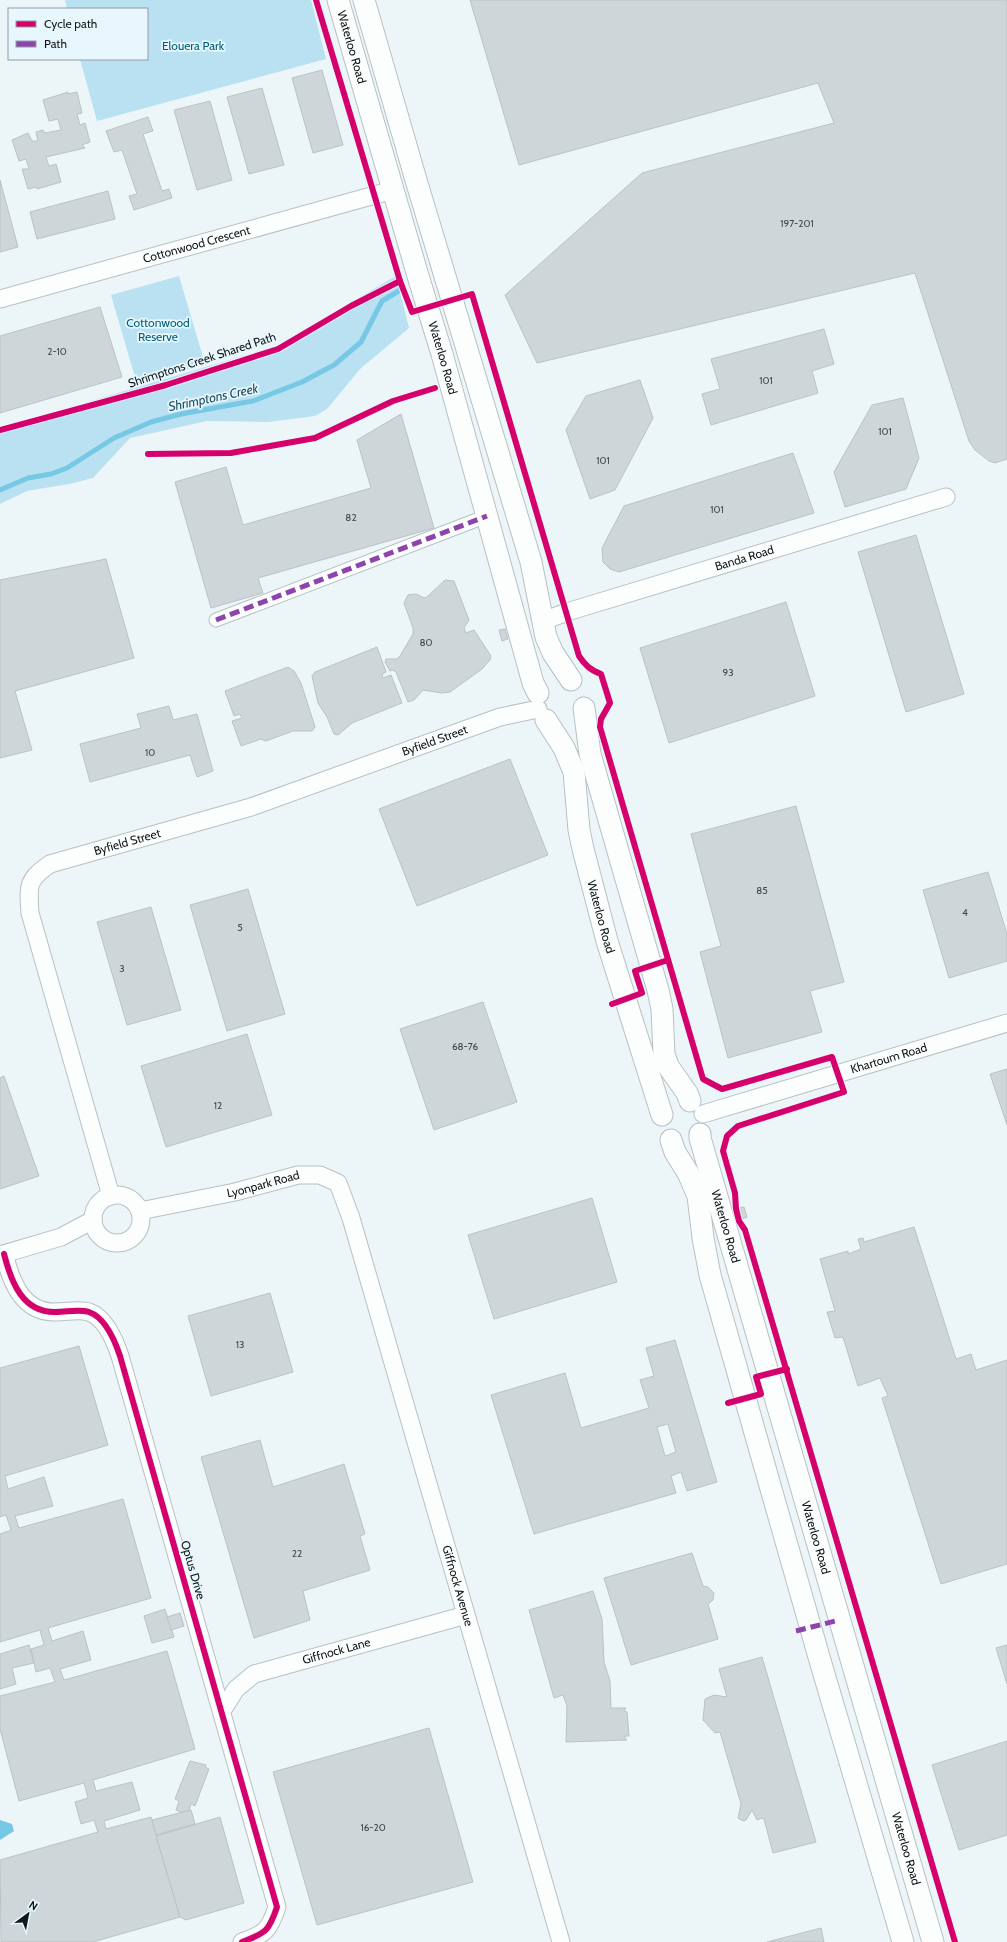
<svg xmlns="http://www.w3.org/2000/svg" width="1007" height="1942" font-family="Cabin,sans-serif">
<rect width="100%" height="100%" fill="#ecf5f8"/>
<g fill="#bae1f1">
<polygon points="65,0 311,0 326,59 97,121 80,59 147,59 147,9 67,9"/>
<polygon points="179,276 205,364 137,384 111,295"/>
<polygon points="396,276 409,328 360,369 327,409 315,416 268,422 207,421 130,438 93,478 69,484 27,491 0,504 0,428 276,346"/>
</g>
<polygon fill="#76c8e5" points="0,1820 12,1824 14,1831 0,1840"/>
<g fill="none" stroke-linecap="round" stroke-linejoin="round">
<polyline stroke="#76c8e5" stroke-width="5" points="0,490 28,478 51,474 67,468 114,438 151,422 181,414 253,401 302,382 334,365 361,342 382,301 402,289"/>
</g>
<g fill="#ced6d9" stroke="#bac2c5" fill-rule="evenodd">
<polygon points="470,0 1007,0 1007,459 995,463 989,461 975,450 969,441 915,273 537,363 505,295 642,173 834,123 818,83 519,165"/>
<polygon points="322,70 343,145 313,153 292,78"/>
<polygon points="262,88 284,165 249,174 227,97"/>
<polygon points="68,92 67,94 77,92 82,113 77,114 80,125 85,123 90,142 82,145 85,148 46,157 49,166 56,164 61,182 37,189 37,187 28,189 22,169 29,169 26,159 19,161 12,140 28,133 32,141 38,141 36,132 43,130 45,133 61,130 58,119 49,121 43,100"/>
<polygon points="210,101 232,180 197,190 174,110"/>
<polygon points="148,117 153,131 143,134 162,191 169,189 172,198 134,210 129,196 137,194 122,150 114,152 106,131"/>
<polygon points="0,180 18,247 0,252"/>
<polygon points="108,191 115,219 37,239 30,212"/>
<polygon points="100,307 122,377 0,413 0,336"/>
<polygon points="824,329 834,364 812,371 818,393 711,425 702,394 720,389 711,359"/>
<polygon points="640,380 653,418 615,490 590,499 566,430 586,396"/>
<polygon points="903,398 919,458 906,489 845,507 834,472 872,405"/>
<polygon points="401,414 434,528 258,578 263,593 211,608 175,482 226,467 243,525 371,488 357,440"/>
<polygon points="793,453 814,513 619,572 610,569 603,562 602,548 624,506"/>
<polygon points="916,535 964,694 906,712 858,552"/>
<polygon points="106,559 134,658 15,691 32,750 0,758 0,580"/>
<polygon points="445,580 454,581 469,620 464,628 466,633 474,630 491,656 490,660 482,669 450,692 442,693 423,690 414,700 408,702 396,672 393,670 390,671 385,662 386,659 397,659 400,656 413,634 413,628 404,603 408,595 416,594 424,598 427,597"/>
<polygon points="786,602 815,696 669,743 640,648"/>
<polygon points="505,629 508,639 502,641 499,630"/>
<polygon points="377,647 386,672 382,674 383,678 391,675 402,703 352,723 338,735 334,734 327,717 318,703 312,676 315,672"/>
<polygon points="288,667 294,671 301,683 315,727 312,731 293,731 266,741 261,739 241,746 232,721 242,718 240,714 234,716 225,691"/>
<polygon points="169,706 173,720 197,714 213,771 197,777 190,755 90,782 80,744 141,728 137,714"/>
<polygon points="510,759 548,855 417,906 379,809"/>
<polygon points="796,806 844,982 810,991 822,1032 728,1058 700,952 721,946 691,834"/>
<polygon points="988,872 1007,934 1007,961 949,978 923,890"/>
<polygon points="248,889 285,1014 227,1031 190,905"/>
<polygon points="151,907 181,1010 127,1025 97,922"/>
<polygon points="483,1002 517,1102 434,1130 400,1029"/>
<polygon points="247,1034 272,1115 166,1147 141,1066"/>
<polygon points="1007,1069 1007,1125 990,1074"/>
<polygon points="4,1076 39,1176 0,1189 0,1078"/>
<polygon points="592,1198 617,1282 494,1319 468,1235"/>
<polygon points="744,1207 747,1217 742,1219 739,1208"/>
<polygon points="914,1227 956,1359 971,1354 976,1370 1007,1360 1007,1564 941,1584 882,1398 888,1396 880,1378 858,1386 843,1337 835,1338 827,1312 835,1311 820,1259 848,1251 848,1254 861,1249 858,1239 863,1238 864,1242"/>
<polygon points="270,1293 293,1372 211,1396 188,1316"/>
<path d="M675,1340L717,1482L687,1491L681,1472L671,1476L676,1493L534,1534L491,1395L565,1373L581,1428L649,1408L640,1380L654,1376L646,1348ZM668,1424L676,1452L665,1456L657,1427Z"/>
<polygon points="79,1346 108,1445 5,1476 8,1489 44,1477 53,1506 15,1516 19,1528 123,1499 151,1598 48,1628 52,1641 83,1631 91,1660 60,1669 64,1680 167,1651 195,1749 93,1780 96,1791 132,1782 140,1810 104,1821 106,1829 151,1817 180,1917 93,1942 1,1942 0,1860 98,1832 94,1820 81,1824 75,1802 88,1798 84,1783 19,1801 0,1729 0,1696 55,1682 50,1668 36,1672 31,1649 44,1645 40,1630 0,1642 0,1534 11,1530 6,1515 0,1517 0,1368"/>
<polygon points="260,1440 273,1487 344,1464 365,1534 360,1536 370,1570 303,1591 310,1620 254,1638 201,1457"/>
<polygon points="692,1553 703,1586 708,1587 714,1593 713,1600 708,1604 718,1639 631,1665 604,1578"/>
<polygon points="593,1591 602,1619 604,1662 610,1681 611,1708 626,1708 624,1711 627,1712 629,1736 625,1736 625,1739 627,1740 566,1742 567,1706 563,1695 554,1698 529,1610"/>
<polygon points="165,1609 174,1637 152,1643 144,1616"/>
<polygon points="180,1613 184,1626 171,1630 167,1617"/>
<polygon points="29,1645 34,1663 12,1668 16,1684 0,1689 0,1654"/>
<polygon points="1007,1645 1007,1684 996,1648"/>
<polygon points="762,1657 816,1842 773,1853 764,1819 762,1818 757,1820 752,1810 746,1820 743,1821 738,1818 741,1804 720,1732 715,1733 703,1720 705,1699 714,1695 727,1697 719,1669"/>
<polygon points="429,1728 473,1882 317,1925 273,1772"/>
<polygon points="1007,1741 1007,1835 959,1850 932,1765"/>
<polygon points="190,1761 206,1765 205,1767 209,1769 195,1806 191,1804 188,1815 176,1810 179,1801 175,1799"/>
<polygon points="191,1810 195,1824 156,1835 152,1820"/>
<polygon points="220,1817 244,1903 186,1920 180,1917 156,1836"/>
<polygon points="821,1928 824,1942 767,1942"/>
</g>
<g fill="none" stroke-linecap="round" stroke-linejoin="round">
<defs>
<polyline id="pedestrian" points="216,620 487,516"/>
<g id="minor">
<path id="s1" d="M0,299L393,190"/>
<path id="s2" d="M543,621L567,612L946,497"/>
<path id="s3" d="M703,1114L1007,1023"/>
<circle cx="117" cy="1219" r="24"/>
<path id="s4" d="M111,1196L30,913C28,885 27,880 50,864L251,807L500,717L538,709"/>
<path id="s5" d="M140,1211L235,1192L298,1175H320L338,1183L351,1218L561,1942"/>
<path d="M4,1254C11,1281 22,1313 56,1312C67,1312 79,1309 89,1312C106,1318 115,1341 120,1356L277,1907C269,1931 266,1933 242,1942"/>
<polyline points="0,1255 61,1237 93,1220"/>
<path id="s6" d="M222,1711L236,1689L254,1674L466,1615"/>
</g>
<g id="tertiary">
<path id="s7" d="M338,0L418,276L442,354L533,683L538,693"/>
<polyline points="364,0 416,180 531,562 546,637 553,653 571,680"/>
<polyline points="584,708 590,754 658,990 662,1009 664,1054 668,1066 687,1093 690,1101"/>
<path id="s8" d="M546,720L564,748L574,772L579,830L583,849L607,941L662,1115"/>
<path id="s9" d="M700,1134V1138L933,1942"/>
<polyline points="671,1140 675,1152 688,1173 698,1196 703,1238 710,1275 819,1657 903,1942"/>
</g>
</defs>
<use href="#pedestrian" stroke="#b8c0c3" stroke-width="15"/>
<use href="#minor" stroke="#b8c0c3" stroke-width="19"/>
<use href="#tertiary" stroke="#b8c0c3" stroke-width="23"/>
<use href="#pedestrian" stroke="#fcfefe" stroke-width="13"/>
<use href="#minor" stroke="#fcfefe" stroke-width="17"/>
<use href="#tertiary" stroke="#fcfefe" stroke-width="21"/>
<g stroke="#8e44ad" stroke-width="5" stroke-dasharray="10 5" stroke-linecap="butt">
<polyline points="216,620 487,516"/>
<polyline points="796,1631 839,1620"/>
</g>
<defs>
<g id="cycleway">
<path d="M316,0L400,281L412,312L472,294L579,656C585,665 590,670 601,674L610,703L601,719L600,727L703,1079L722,1089L832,1057L844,1092L738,1126L727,1136L723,1151L735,1193L736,1209L739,1221L745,1230L955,1942"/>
<polyline points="0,430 166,385 278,349 351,306 400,281"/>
<polyline points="148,454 231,453 315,438 393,401 435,388"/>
<polyline points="612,1004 642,993 635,971 668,960"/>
<path d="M4,1254C11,1281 22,1313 56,1312C67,1312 79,1309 89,1312C106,1318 115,1341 120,1356L277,1907C269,1931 266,1933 242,1942"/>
<polyline points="728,1403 761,1394 756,1377 787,1369"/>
</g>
</defs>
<use href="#cycleway" stroke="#e7f7fd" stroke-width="8"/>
<use href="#cycleway" stroke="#d6006c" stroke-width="6"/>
</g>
<g text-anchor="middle" stroke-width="3.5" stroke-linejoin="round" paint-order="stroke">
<g font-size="10" fill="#40484a">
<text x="797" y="227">197-201</text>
<text x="57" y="355">2-10</text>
<text x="766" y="384">101</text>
<text x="885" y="435">101</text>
<text x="603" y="464">101</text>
<text x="717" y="513">101</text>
<text x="351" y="521">82</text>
<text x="426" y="646">80</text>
<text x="728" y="676">93</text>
<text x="150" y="756">10</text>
<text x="762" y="894">85</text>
<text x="965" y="916">4</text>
<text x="240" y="931">5</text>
<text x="122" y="972">3</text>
<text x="465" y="1050">68-76</text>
<text x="218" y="1109">12</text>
<text x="240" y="1348">13</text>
<text x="297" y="1557">22</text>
<text x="373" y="1831">16-20</text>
</g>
<g font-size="12" fill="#00607b" stroke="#e7f7fd">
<text x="193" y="50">Elouera Park</text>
<text x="158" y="327">Cottonwood<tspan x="158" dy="14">Reserve</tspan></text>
</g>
<g font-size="12" fill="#11181b" stroke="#e7f7fd">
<text dy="4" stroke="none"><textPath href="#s7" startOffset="49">Waterloo Road</textPath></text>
<text dy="4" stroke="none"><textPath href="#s1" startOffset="204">Cottonwood Crescent</textPath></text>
<text dy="4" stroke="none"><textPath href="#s7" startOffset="373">Waterloo Road</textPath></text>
<text transform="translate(202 360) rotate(-18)" y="4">Shrimptons Creek Shared Path</text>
<text dy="4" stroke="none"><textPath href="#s2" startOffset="211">Banda Road</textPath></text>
<text dy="4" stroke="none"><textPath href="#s4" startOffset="756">Byfield Street</textPath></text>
<text dy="4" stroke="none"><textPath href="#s4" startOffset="432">Byfield Street</textPath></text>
<text dy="4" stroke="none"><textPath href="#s8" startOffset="207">Waterloo Road</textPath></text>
<text dy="4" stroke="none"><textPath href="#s3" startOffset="194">Khartoum Road</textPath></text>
<text dy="4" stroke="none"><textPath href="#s5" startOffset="126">Lyonpark Road</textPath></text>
<text dy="4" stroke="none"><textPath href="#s9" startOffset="96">Waterloo Road</textPath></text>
<text dy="4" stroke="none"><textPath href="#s9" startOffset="420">Waterloo Road</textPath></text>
<text transform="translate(193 1570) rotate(74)" y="4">Optus Drive</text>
<text dy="4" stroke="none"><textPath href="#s5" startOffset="624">Giffnock Avenue</textPath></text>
<text dy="4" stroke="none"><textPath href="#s6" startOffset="135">Giffnock Lane</textPath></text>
<text dy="4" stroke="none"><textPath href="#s9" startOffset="744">Waterloo Road</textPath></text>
</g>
<g font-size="13" font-style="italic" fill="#1f4e60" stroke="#e7f7fd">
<text transform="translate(213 397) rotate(-12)" y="5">Shrimptons Creek</text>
</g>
</g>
<rect x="8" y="8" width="140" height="52" fill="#e7f7fd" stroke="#919ea3"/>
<rect x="16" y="21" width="20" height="6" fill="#d6006c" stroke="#919ea3"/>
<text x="44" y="28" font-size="12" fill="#11181b">Cycle path</text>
<rect x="16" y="41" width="20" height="6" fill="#8e44ad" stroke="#919ea3"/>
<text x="44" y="48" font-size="12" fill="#11181b">Path</text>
<g transform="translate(28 1914) rotate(32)" stroke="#e7f7fd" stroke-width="3" paint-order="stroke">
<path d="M0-3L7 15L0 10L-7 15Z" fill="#11181b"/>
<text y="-6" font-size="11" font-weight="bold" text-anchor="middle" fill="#11181b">N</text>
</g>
</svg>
